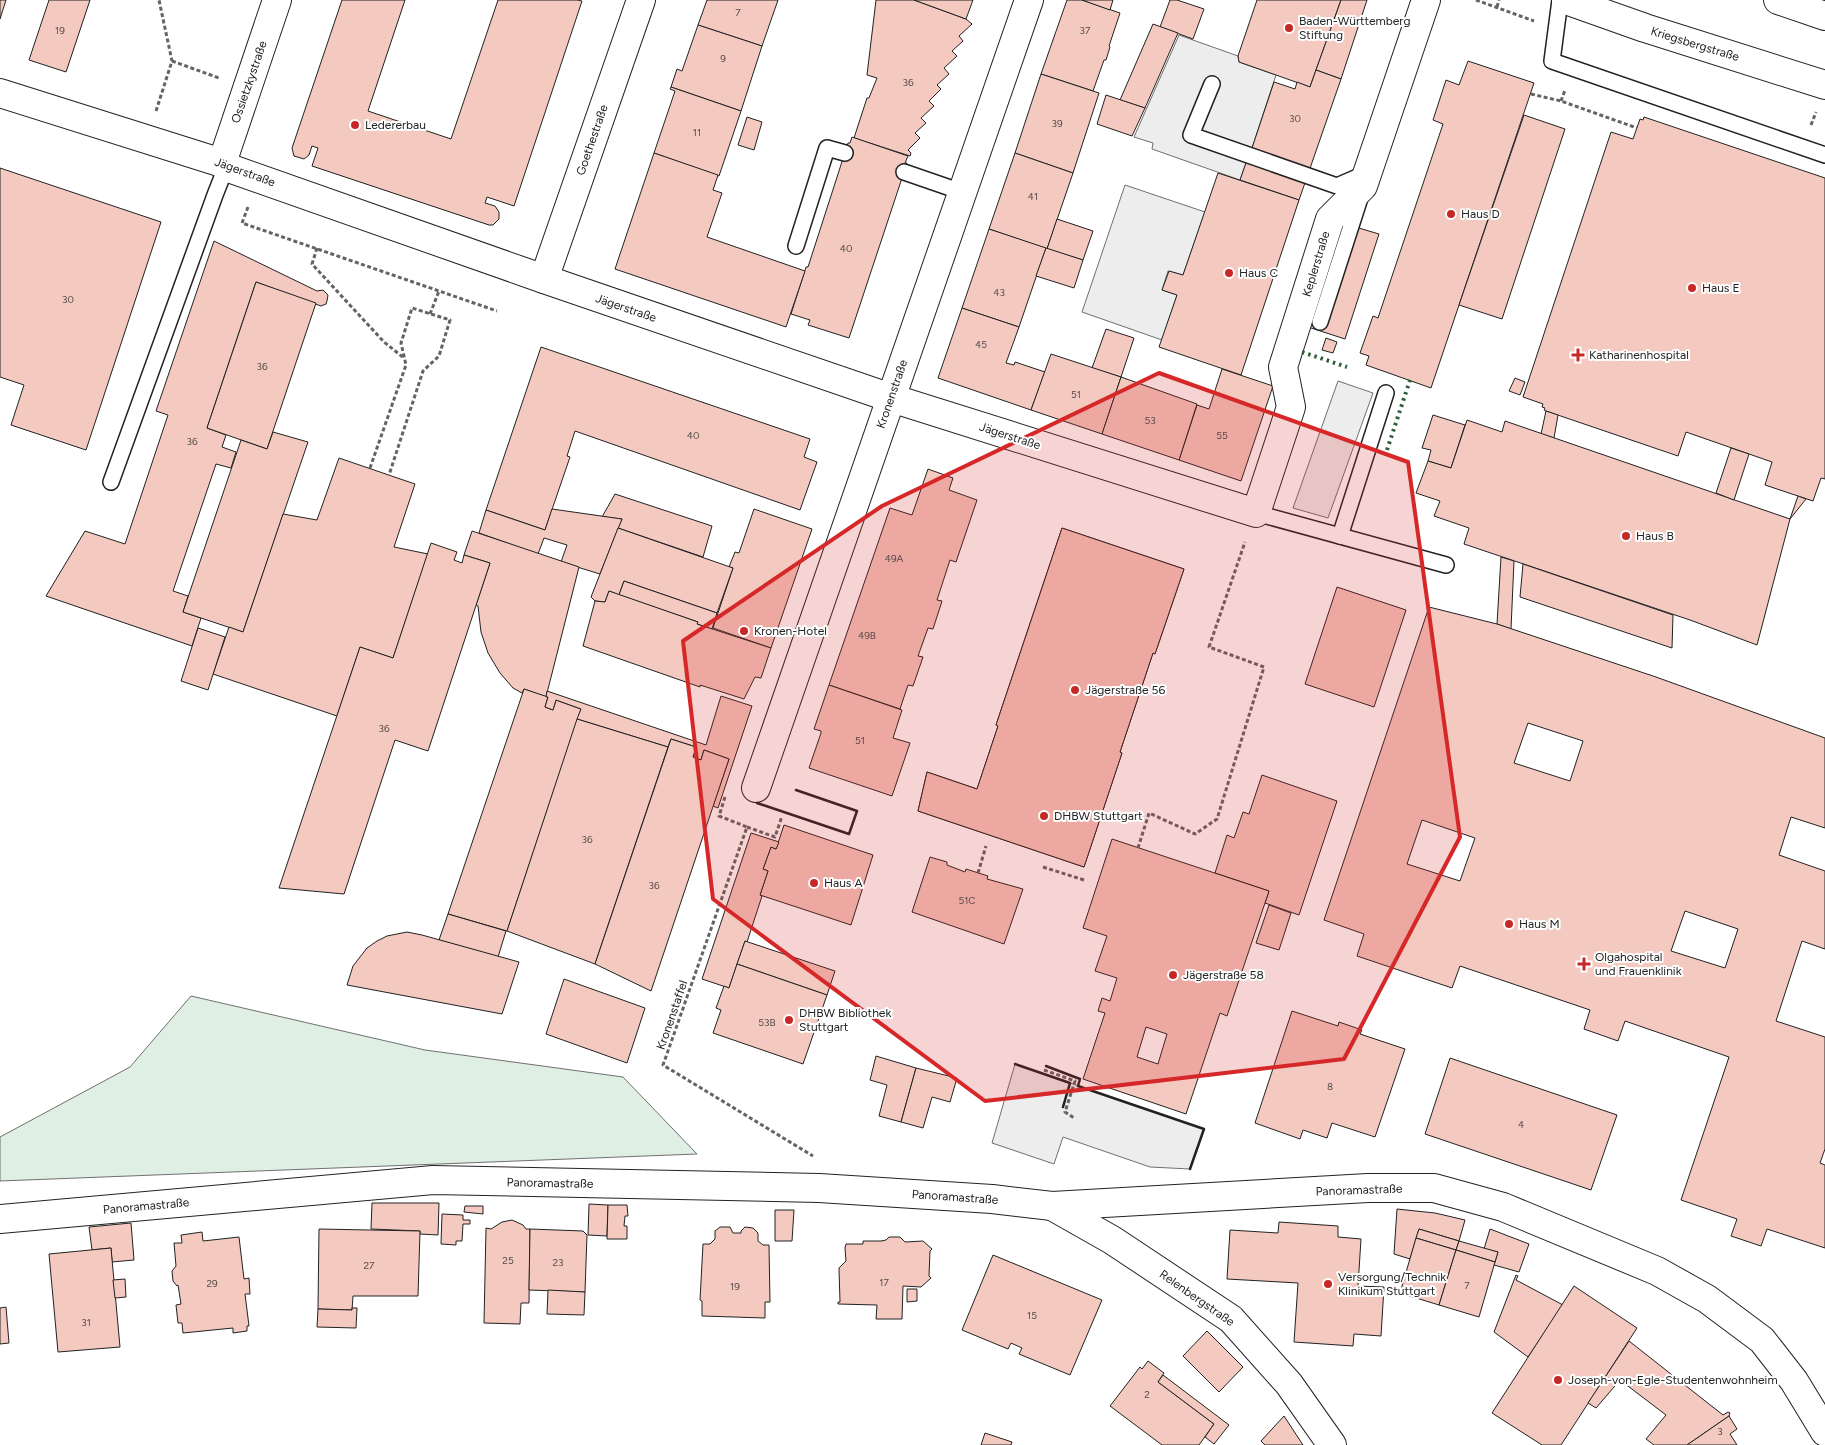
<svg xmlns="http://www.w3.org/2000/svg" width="1825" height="1445" font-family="Figtree,sans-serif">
<rect width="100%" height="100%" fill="#fff"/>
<polygon fill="#e0efe3" stroke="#6f6f6f" points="191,996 425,1050 623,1077 697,1154 0,1181 0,1137 130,1067"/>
<g fill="#ededed" stroke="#6f6f6f">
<polygon points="1179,35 1238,56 1239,62 1276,75 1252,148 1247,146 1243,159 1247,160 1240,180 1152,149 1153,143 1134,137"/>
<polygon points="1125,185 1205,212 1183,275 1168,271 1162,290 1177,295 1162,340 1082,312"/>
<polygon points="1338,381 1373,393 1328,518 1293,508"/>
<polygon points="1015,1064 1204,1129 1190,1169 1150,1167 1063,1137 1054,1164 992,1143"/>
</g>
<g fill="#f3c9c0" stroke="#222" fill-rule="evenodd">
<polygon points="0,0 6,0 0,19"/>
<polygon points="49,0 90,0 66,72 29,60"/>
<polygon points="342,0 405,0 368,111 451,139 498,0 577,0 582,1 514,206 487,197 485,203 495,206 499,212 499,219 493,225 489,225 312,166 318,148 312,146 309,155 304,159 294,156 292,148"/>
<polygon points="707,0 778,0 762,46 698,25"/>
<polygon points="876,0 914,0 966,19 972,24 959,36 963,41 952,51 957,56 944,68 949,74 937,85 941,89 929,101 934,106 921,118 926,123 915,133 920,138 908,150 911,153 910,156 854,138 867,98 869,98 877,78 867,75"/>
<polygon points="914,0 973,0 966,19"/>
<polygon points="1067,0 1082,0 1120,13 1109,46 1110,47 1106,60 1104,60 1093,91 1041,74"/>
<polygon points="1082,0 1113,0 1110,10"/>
<polygon points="1170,0 1177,0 1204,9 1193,39 1160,27"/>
<polygon points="1257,0 1341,0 1310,87 1239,62 1238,56"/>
<polygon points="1341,0 1367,0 1341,79 1316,70"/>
<polygon points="1153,24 1178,33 1145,108 1120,100"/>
<polygon points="698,25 762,46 741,111 671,87 677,69 682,71"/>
<polygon points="1468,61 1534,83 1431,388 1366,365 1369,356 1360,353 1373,316 1378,318 1443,124 1433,120 1446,80 1459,85"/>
<polygon points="1316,70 1341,79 1299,200 1240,180 1247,160 1243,159 1247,146 1252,148 1274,82 1295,89 1297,82 1310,87"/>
<polygon points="1041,74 1099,93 1073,173 1015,153"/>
<polygon points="671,87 741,111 719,176 654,153 675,91 670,89"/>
<polygon points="1106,95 1145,108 1132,136 1097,124"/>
<polygon points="1524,115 1565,129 1502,319 1459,305"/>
<polygon points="747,117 762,122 754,150 738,145"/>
<polygon points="1644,117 1825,178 1825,479 1821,478 1813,501 1765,485 1772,462 1686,432 1678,456 1546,411 1544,410 1545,408 1542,407 1543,404 1523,397 1611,132 1633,139 1640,119 1643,120"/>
<polygon points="852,137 908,156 905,163 907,163 849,338 808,325 810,320 791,314 806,267 808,267 848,143 850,143"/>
<polygon points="654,153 718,175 713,190 722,193 707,237 805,271 786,327 615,269"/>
<polygon points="1015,153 1073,173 1047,249 989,229"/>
<polygon points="0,168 161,222 86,450 11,425 24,385 0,377"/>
<polygon points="1218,173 1299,200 1241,375 1159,347 1177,295 1162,290 1169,271 1183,275"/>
<polygon points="1057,219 1093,231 1083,260 1047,249"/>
<polygon points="1342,223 1379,234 1345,339 1308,327"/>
<polygon points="989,229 1046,248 1019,327 962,308"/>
<polygon points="214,241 317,291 323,290 328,295 327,301 326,304 321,306 256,282 207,428 226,435 222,447 236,452 231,468 216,464 173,591 188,596 183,612 201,618 192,646 46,596 85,531 125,544 168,415 156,411"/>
<polygon points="1046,248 1083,260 1074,288 1036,276"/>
<polygon points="256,282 316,303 267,449 207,428"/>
<polygon points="962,308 1019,327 1006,363 1014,365 1015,362 1045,372 1031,410 938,378"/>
<polygon points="1106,329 1134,338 1121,377 1092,368"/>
<polygon points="1326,338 1337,342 1333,353 1322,350"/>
<polygon points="541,347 810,439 804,457 817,462 800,510 575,431 567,456 570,457 545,530 486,510"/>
<polygon points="1051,354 1121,377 1102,434 1031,410"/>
<polygon points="1222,369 1273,386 1241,481 1179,460 1197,405 1209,409"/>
<polygon points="1121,377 1197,404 1179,460 1102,434"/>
<polygon points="1515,378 1525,382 1520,395 1509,391"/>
<polygon points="1546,411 1558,415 1554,438 1541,434"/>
<polygon points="1433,415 1465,425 1451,468 1428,461 1431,450 1422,448"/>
<polygon points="1467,420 1502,432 1505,421 1790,519 1757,645 1690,620 1464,544 1469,528 1434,516 1440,501 1416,493 1428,461 1451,468"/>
<polygon points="273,432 308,442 243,632 183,612 241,440 267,449"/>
<polygon points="1731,448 1749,454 1734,500 1716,493"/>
<polygon points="339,458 415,484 394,547 428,554 393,658 360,647 337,716 213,674 229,627 243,632 283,514 317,520"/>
<polygon points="928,469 953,478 949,490 977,500 956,562 950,560 937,600 942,601 933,629 928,628 918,656 923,657 913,686 908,685 900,709 829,685 890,508 912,515"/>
<polygon points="615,494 712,526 703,557 618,528 622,519 602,517"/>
<polygon points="1798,496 1806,499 1790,519"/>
<polygon points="552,509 622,519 600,574 561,562 567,545 544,538 538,554 479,533 486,510 545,530"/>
<polygon points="754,509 812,529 771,648 713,628 733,568 729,567 735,552 739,553"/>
<polygon points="618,528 733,568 717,613 624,581 619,595 609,591 605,602 595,601 591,597"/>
<path d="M1062,528L1184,569L1155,654L1153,653L1120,752L1122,753L1084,867L918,811L927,772L977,789L998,726L996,725ZM1084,635L1114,646L1107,669L1076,658Z"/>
<polygon points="1062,528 1184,569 1155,654 1153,653 1120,752 1122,753 1084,867 918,811 927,772 977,789 998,726 996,725"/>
<polygon points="472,531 579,567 546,697 524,689 522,693 513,688 500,673 488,653 481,632 478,606 476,605 490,563 464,555"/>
<polygon points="431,543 457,552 454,560 462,563 464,555 490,563 428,751 395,740 344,894 279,888 360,647 393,658"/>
<polygon points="1501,557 1514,561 1511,629 1497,624"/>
<polygon points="1523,564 1673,615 1672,648 1520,597"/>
<polygon points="624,581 717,613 712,629 697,624 698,622 619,595"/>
<polygon points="1337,587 1406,610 1374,707 1305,684"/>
<polygon points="609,591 698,622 697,624 771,648 761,678 755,677 744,699 700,685 700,687 583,646 595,601 605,602"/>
<path d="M1429,607L1497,624L1656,677L1825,738V828L1791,817L1779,855L1825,871V949L1802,941L1776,1021L1825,1037V1149L1820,1163L1825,1165V1248L1767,1229L1761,1246L1731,1236L1737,1219L1681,1200L1729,1057L1625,1021L1618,1041L1584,1029L1590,1010L1460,966L1452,988L1357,956L1364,934L1324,920ZM1528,723L1583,741L1570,781L1514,763ZM1422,820L1475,838L1460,881L1407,864ZM1685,911L1738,929L1725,968L1671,951Z"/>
<polygon points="198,628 225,637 208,690 181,681"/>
<polygon points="829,685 902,710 893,738 910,743 892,796 809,768 821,733 821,731 814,729"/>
<polygon points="524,689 548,697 545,707 553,710 556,700 581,709 507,931 448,914"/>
<polygon points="547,691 706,745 721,696 752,706 718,808 713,806 729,759 704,750 701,760 693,757 696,747 671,739 668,747 577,719 581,709 556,700 553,710 545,707 548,697 546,697"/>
<polygon points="577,719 668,747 595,964 507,931"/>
<polygon points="671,739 696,747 693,757 701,760 704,750 729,759 651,991 595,964"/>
<polygon points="1262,775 1337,801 1299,915 1265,903 1269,891 1215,873 1227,835 1234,838 1243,812 1249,814"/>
<polygon points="784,825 873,855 851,925 760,895 768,871 763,869 771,847 776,849"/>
<polygon points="751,833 779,842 776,849 771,847 763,869 768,871 760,895 762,896 747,942 745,941 729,988 702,979"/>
<path d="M1112,839L1269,891L1227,1016L1220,1013L1186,1114L1083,1079L1105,1013L1098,1011L1102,998L1110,1001L1117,978L1095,971L1107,936L1083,928ZM1146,1027L1167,1034L1158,1064L1137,1057Z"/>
<polygon points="930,857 947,862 947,865 965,872 966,869 988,876 987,879 1023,889 1004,944 912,912"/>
<polygon points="1269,905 1291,913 1279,950 1256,943"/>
<polygon points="448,914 506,931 498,957 439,940"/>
<polygon points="407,932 422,935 519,962 502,1014 347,985 353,966 367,948 377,941 387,936"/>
<polygon points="745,941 835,971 827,995 737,964"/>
<polygon points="737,964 827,995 803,1064 713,1033 721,1010 716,1008 724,986 729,988"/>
<polygon points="564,979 645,1008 627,1063 546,1034"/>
<polygon points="1292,1011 1338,1026 1339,1022 1362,1030 1360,1034 1405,1049 1375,1137 1332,1123 1327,1138 1303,1130 1300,1139 1255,1123"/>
<polygon points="876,1056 916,1068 901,1122 879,1116 887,1085 870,1080"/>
<polygon points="1450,1058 1617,1115 1591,1190 1425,1134"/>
<polygon points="916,1068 957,1078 950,1102 932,1097 923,1128 901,1122"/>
<polygon points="372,1203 439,1203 438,1235 420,1234 420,1231 371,1229"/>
<polygon points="589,1204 608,1205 607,1236 588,1235"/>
<polygon points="608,1205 627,1205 628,1216 625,1216 624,1226 627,1226 627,1239 607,1239"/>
<polygon points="465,1206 483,1206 483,1214 464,1212"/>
<polygon points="1397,1209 1435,1213 1465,1220 1459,1241 1419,1229 1410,1259 1394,1254"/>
<polygon points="775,1210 794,1210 792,1241 775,1241"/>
<polygon points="442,1214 463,1215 463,1220 470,1220 470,1224 463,1224 462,1241 456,1241 456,1245 441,1244"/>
<polygon points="512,1220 523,1225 526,1229 530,1229 529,1303 521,1303 520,1324 484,1323 486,1228 491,1229 502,1222"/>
<polygon points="1279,1222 1338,1226 1338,1237 1361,1239 1358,1286 1384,1287 1381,1336 1354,1334 1353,1346 1294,1342 1298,1283 1227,1279 1230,1230 1278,1233"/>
<polygon points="131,1223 134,1260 112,1262 111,1248 92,1250 89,1227"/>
<polygon points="720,1227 730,1227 733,1233 741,1233 741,1231 745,1227 753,1228 758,1233 758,1241 763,1245 769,1245 770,1302 765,1302 765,1318 702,1316 702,1301 700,1300 703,1244 710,1244 715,1239 715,1231"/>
<polygon points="319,1229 420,1231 418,1296 353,1296 352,1310 318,1309"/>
<polygon points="530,1229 583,1231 587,1235 585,1292 529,1290"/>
<polygon points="1419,1229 1459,1241 1456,1250 1416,1238"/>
<polygon points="1490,1229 1529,1244 1519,1272 1494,1265 1498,1252 1484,1249"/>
<polygon points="202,1232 203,1241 239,1237 244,1279 249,1278 250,1294 245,1294 249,1326 247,1326 247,1331 233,1333 233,1328 183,1333 182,1323 178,1323 176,1305 181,1304 178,1285 177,1286 173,1281 172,1271 176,1266 174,1243 182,1243 181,1235"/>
<polygon points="889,1237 900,1237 905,1242 923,1241 932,1249 930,1251 929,1276 931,1278 921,1287 903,1286 902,1319 876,1319 877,1305 838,1304 838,1302 840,1302 839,1268 846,1261 845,1248 846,1244 863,1244 863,1241 881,1241 886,1240"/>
<polygon points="1416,1238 1456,1250 1439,1305 1400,1293"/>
<polygon points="1459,1241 1498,1252 1495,1262 1456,1250"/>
<polygon points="111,1248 120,1347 58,1352 49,1254"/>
<polygon points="1456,1250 1495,1262 1479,1317 1439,1305"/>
<polygon points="993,1255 1102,1300 1070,1375 1019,1354 1022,1348 1011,1343 1008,1349 962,1330"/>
<polygon points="1516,1275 1518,1276 1516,1280 1563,1305 1528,1357 1494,1332"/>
<polygon points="125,1279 126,1297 115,1298 113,1280"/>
<polygon points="1574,1286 1637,1328 1561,1445 1542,1445 1492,1413"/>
<polygon points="907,1289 917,1289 917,1301 907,1302"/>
<polygon points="548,1290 585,1292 584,1315 547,1314"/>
<polygon points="6,1307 9,1343 0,1344 0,1308"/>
<polygon points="352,1308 357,1308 356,1328 317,1327 318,1309 352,1310"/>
<polygon points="1207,1331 1243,1367 1219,1392 1183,1356"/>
<polygon points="1629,1341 1723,1415 1728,1412 1730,1413 1729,1416 1687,1445 1654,1445 1646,1439 1666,1415 1620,1380 1596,1408 1588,1403"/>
<polygon points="1148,1361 1164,1373 1158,1382 1214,1424 1199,1445 1162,1445 1110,1406 1140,1367 1142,1369"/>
<polygon points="1163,1375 1229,1425 1214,1444 1205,1437 1214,1424 1158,1382"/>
<polygon points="1284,1416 1303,1445 1265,1445 1261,1441"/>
<polygon points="1729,1416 1737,1429 1730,1434 1737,1445 1687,1445"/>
<polygon points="985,1433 1012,1442 1011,1445 981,1445"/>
</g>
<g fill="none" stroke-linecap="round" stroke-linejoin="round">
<defs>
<g id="lane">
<polyline points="1560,0 1552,61 1825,155"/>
<polyline points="1212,84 1191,135 1337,186 1367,173"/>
<polyline points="904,172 962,192"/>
<polyline points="796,246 827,148 845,153"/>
<polyline points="1320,322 1361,195"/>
<polyline points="111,482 215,195 226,167"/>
<polyline points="1256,513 1446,565"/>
<polyline points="1340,536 1386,393"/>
</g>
<g id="street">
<polyline points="0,93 222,163 226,167 544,279 891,398 1256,513 1291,407 1283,367 1330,219 1363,186 1426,0"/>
<polyline points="222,163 277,0"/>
<polyline points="544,279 641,0"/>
<polyline points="756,788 1029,0"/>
<polyline points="1052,1206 1112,1240 1231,1319 1289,1384 1332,1445"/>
<polyline points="0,1219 433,1180 819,1188 992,1199 1052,1206 1368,1188 1434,1188 1503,1207 1657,1271 1707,1299 1762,1340 1794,1381 1825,1432"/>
</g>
<g id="secondary">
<polyline points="1566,0 1645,28 1825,85"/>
<polyline points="1778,0 1825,16"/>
</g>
</defs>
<use href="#lane" stroke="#222" stroke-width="18"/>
<use href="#street" stroke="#222" stroke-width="30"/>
<use href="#secondary" stroke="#222" stroke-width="30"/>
<g stroke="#646464" stroke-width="3" stroke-dasharray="4 2.5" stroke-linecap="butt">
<polyline points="1476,0 1534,21"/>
<polyline points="1497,7 1499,0"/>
<polyline points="172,61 219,78"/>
<polyline points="1531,94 1561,101 1637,128"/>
<polyline points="1561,101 1565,90"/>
<polyline points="156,111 172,61 159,0"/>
<polyline points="1811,125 1816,112"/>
<polyline points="248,207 242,223 497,311"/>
<polyline points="317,248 312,264 384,342 404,358"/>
<polyline points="430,314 439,291"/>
<polyline points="370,468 406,365 401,343 412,308 450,320 439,356 423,371 389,475"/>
<polyline points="725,797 719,816 747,827 663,1065 813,1156"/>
<polyline points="747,827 775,837 782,816"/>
<polyline points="1138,848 1149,813 1195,834 1217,819 1264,667 1209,647 1245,542"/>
<polyline points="1043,867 1084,880"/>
<polyline points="978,873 986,846"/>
<polyline points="1044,1070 1075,1081 1065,1112 1074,1118"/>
</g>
<use href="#lane" stroke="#fff" stroke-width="15"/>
<use href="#street" stroke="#fff" stroke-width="28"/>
<use href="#secondary" stroke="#fff" stroke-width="28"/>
<g stroke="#2f5e38" stroke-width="4" stroke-dasharray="2.5 4" stroke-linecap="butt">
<polyline points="1302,352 1347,367"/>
<polyline points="1387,450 1410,380"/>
</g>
<g stroke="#222" stroke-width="2.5">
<polyline points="757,803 849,834 857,811 796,790"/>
<polyline points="1015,1064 1070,1083 1063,1107"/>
<polyline points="1046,1066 1080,1079 1078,1086 1204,1129 1190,1169"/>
</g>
</g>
<path fill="#d62828" fill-opacity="0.2" stroke="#d62828" stroke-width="4" stroke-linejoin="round" d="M1159,373L1408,462L1460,837L1344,1059L985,1101L713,899L683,641L882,506Z"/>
<g fill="#c62828" stroke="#fff" stroke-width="2">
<circle cx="1289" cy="28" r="5"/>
<circle cx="355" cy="125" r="5"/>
<circle cx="1451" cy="214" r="5"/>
<circle cx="1229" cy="273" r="5"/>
<circle cx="1692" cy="288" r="5"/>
<path d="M1575.5 347.5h5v5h5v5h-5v5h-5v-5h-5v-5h5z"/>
<circle cx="1626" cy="536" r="5"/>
<circle cx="744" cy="631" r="5"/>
<circle cx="1075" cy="690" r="5"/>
<circle cx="1044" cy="816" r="5"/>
<circle cx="814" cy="883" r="5"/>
<circle cx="1509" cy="924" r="5"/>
<path d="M1581.5 956.5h5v5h5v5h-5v5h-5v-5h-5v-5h5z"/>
<circle cx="1173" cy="975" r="5"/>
<circle cx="789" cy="1020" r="5"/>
<circle cx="1328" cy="1284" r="5"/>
<circle cx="1558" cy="1380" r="5"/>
</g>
<g text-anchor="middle" stroke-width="4" stroke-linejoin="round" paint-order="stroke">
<g font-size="10" fill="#564c4a">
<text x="738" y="16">7</text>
<text x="60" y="34">19</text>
<text x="1085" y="34">37</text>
<text x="723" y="62">9</text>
<text x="908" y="86">36</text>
<text x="1295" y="122">30</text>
<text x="1057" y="127">39</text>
<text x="697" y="136">11</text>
<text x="1033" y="200">41</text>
<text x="846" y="252">40</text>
<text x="999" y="296">43</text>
<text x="68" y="303">30</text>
<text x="981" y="348">45</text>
<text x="262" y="370">36</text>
<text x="1076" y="398">51</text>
<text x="1150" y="424">53</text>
<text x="693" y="439">40</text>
<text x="1222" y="439">55</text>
<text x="192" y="445">36</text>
<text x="894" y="562">49A</text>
<text x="867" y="639">49B</text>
<text x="384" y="732">36</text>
<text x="860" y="744">51</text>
<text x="587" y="843">36</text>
<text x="654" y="889">36</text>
<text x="967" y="904">51C</text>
<text x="767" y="1026">53B</text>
<text x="1330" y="1090">8</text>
<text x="1521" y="1128">4</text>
<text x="508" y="1264">25</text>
<text x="558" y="1266">23</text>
<text x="369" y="1269">27</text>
<text x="884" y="1286">17</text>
<text x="212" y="1287">29</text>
<text x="1467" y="1289">7</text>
<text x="735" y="1290">19</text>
<text x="1032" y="1319">15</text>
<text x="86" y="1326">31</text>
<text x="1147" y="1398">2</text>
<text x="1720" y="1435">3</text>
</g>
<g font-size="12" fill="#222" stroke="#fff" text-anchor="start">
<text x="1299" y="25">Baden-Württemberg<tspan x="1299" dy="14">Stiftung</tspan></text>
<text x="365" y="129">Ledererbau</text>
<text x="1461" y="218">Haus D</text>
<text x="1239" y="277">Haus C</text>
<text x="1702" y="292">Haus E</text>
<text x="1589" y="359">Katharinenhospital</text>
<text x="1636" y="540">Haus B</text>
<text x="754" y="635">Kronen-Hotel</text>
<text x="1085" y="694">Jägerstraße 56</text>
<text x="1054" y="820">DHBW Stuttgart</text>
<text x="824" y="887">Haus A</text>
<text x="1519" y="928">Haus M</text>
<text x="1595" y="961">Olgahospital<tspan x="1595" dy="14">und Frauenklinik</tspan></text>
<text x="1183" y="979">Jägerstraße 58</text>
<text x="799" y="1017">DHBW Bibliothek<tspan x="799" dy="14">Stuttgart</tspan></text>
<text x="1338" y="1281">Versorgung/Technik<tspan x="1338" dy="14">Klinikum Stuttgart</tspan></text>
<text x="1568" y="1384">Joseph-von-Egle-Studentenwohnheim</text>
</g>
<g font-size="12" fill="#222" stroke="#fff">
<text transform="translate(1695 44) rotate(17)" y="4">Kriegsbergstraße</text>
<text transform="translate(249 82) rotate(-71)" y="4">Ossietzkystraße</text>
<text transform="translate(592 140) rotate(-71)" y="4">Goethestraße</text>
<text transform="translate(245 172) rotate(20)" y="4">Jägerstraße</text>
<text transform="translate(1316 264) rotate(-73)" y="4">Keplerstraße</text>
<text transform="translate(626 308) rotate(19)" y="4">Jägerstraße</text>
<text transform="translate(892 394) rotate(-71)" y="4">Kronenstraße</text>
<text transform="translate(1010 436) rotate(18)" y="4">Jägerstraße</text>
<text transform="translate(672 1015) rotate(-71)" y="4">Kronenstaffel</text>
<text transform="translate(550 1183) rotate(1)" y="4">Panoramastraße</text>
<text transform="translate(1359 1190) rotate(-2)" y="4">Panoramastraße</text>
<text transform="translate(955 1197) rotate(4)" y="4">Panoramastraße</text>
<text transform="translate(146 1206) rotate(-5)" y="4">Panoramastraße</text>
<text transform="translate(1197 1298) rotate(35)" y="4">Relenbergstraße</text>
</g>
</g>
</svg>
